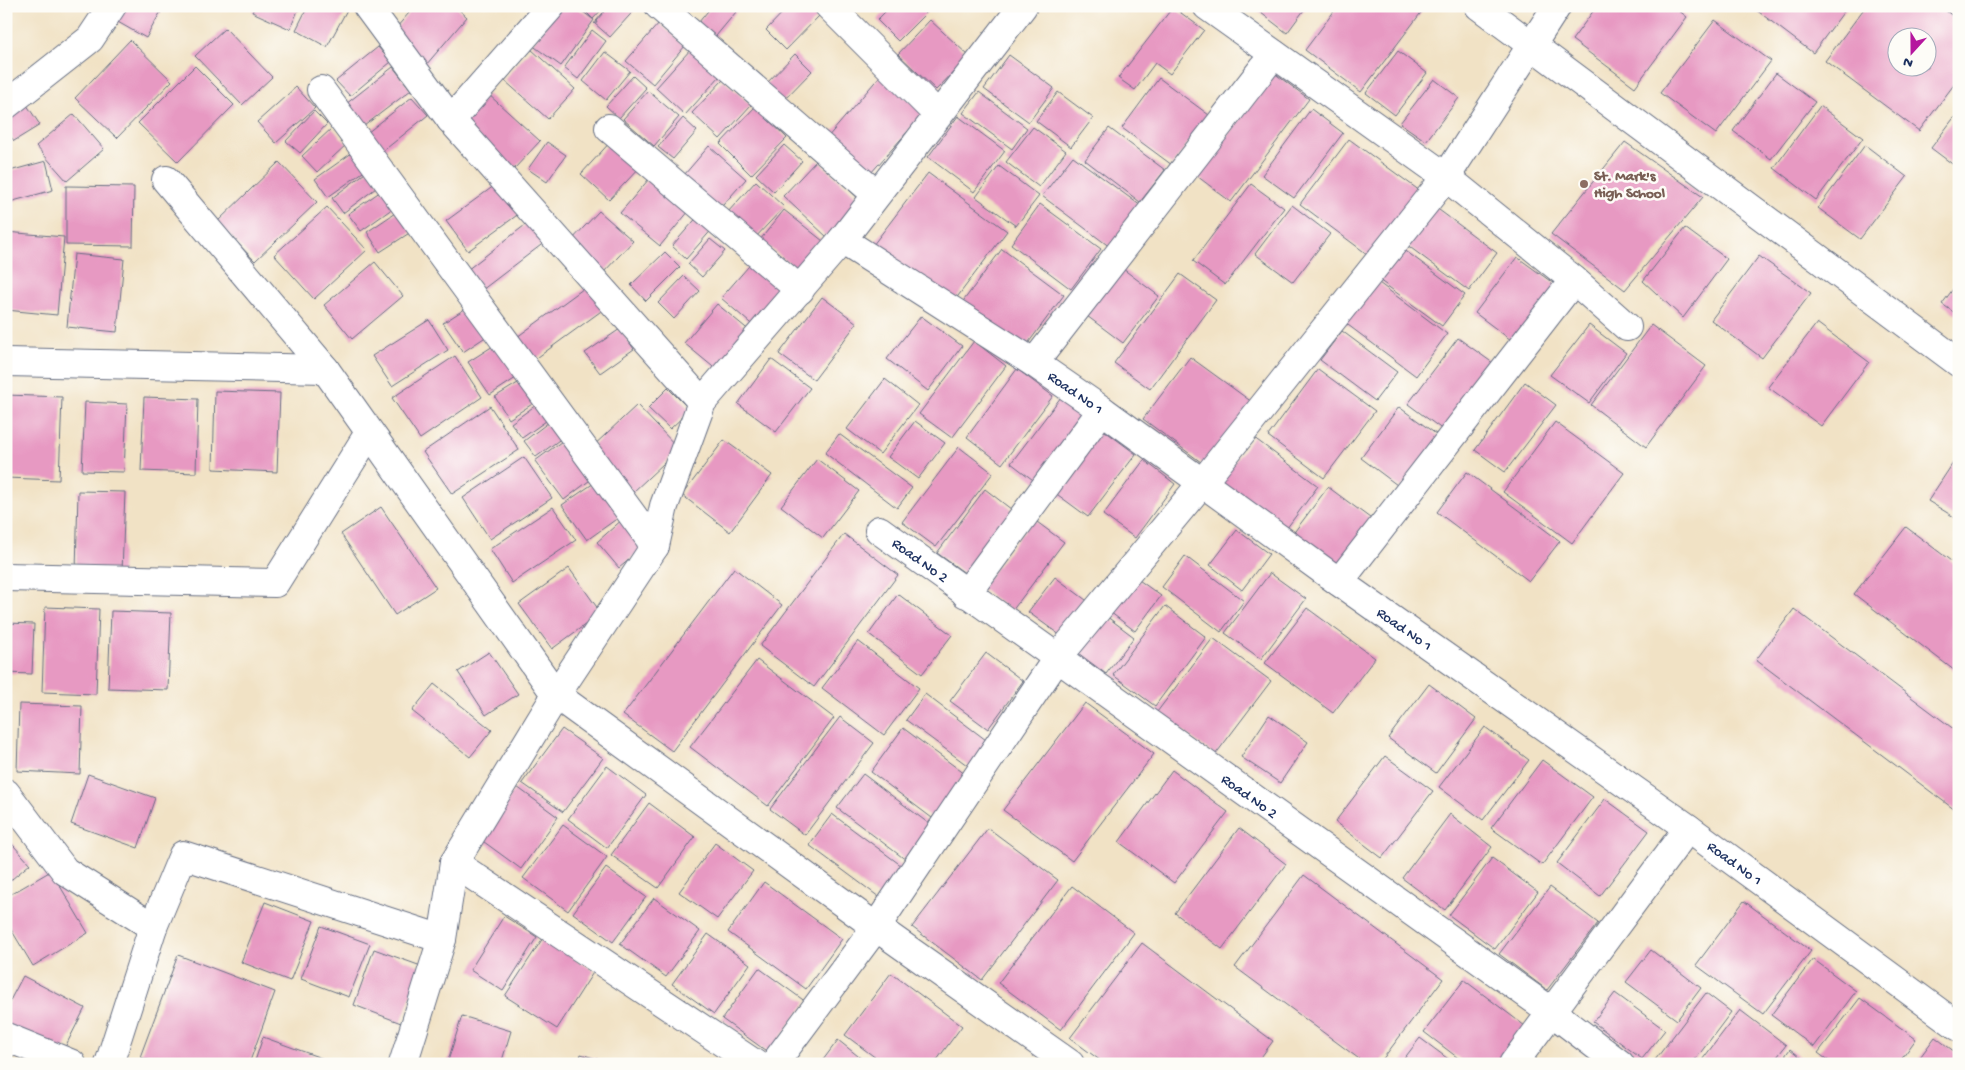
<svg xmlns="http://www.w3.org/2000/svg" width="1965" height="1070" font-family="'Gochi Hand',sans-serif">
<rect width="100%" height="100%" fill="#fdfcf7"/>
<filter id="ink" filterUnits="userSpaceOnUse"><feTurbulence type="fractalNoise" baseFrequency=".02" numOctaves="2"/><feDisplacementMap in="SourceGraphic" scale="10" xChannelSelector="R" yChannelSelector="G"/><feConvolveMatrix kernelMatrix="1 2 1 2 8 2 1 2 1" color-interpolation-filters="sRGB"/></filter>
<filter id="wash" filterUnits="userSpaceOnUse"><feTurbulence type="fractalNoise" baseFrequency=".0096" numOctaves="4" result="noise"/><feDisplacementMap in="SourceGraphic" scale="20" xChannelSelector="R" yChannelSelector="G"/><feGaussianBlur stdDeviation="1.12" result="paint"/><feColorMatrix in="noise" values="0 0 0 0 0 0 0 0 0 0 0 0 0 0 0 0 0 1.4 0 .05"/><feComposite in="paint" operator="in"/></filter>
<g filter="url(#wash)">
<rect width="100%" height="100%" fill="#f1e2c5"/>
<g id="blocks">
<g fill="#e799c2" fill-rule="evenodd">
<polygon points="124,6 164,6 146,38 116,21"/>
<polygon points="255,6 300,6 290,29 252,12"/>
<polygon points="308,6 349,6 327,47 296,30"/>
<polygon points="415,6 455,6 467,17 426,65 390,35"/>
<polygon points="559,6 575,6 594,20 561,66 532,45"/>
<polygon points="580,6 605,6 593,19"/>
<polygon points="609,6 638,6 610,37 594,23 597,23 596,21"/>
<polygon points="712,6 741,6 711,42 694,28"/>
<polygon points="789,6 809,6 819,16 786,50 766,30"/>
<polygon points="891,6 933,6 898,41 877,20"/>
<polygon points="1252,6 1307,6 1287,33"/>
<polygon points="1338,6 1426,6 1361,92 1305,50"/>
<polygon points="1597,6 1673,6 1687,17 1635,87 1572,40"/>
<polygon points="1751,6 1848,6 1813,53"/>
<path d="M1866,6H1940L1959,21V78L1919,131L1825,61ZM1898,38H1928V68H1898Z"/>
<polygon points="1173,7 1204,30 1170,74 1155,63 1135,90 1118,78"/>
<polygon points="930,20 969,56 936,90 898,54"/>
<polygon points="1715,20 1771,61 1716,134 1660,93"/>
<polygon points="659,23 685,46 653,84 626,61"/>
<polygon points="225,28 272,77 242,105 195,56"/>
<polygon points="592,30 606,41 578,79 564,68"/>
<polygon points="130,40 172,81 117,138 75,98"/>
<polygon points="378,47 391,62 350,96 336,81"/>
<polygon points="531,49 575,89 548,119 504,80"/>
<polygon points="691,49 720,76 685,115 656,88"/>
<polygon points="1398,51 1427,73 1395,115 1366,93"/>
<polygon points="605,52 630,71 606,100 583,81"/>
<polygon points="795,54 812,71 781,103 764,86"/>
<polygon points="1009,55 1054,88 1029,122 984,89"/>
<polygon points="195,66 234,105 178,162 138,123"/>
<polygon points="393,67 411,90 364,126 346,104"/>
<polygon points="1274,73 1309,99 1231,202 1197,176"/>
<polygon points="1776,73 1815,102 1771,159 1733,131"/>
<polygon points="633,76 646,88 619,118 606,106"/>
<polygon points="880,76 924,113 870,174 827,138"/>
<polygon points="1159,78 1209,115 1172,165 1122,128"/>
<polygon points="1434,79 1459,98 1426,141 1400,123"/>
<polygon points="723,80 751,105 720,139 692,113"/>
<polygon points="296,87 315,108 276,143 257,122"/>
<polygon points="648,91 679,117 654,146 623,119"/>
<polygon points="979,92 1027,128 1012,149 963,113"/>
<polygon points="1058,92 1093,118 1071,147 1036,121"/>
<polygon points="488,94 540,141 514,169 462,122"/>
<polygon points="412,97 428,115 377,156 362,137"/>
<polygon points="23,99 40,125 14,141 6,130 6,110"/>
<polygon points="1820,106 1863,138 1816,200 1774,168"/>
<polygon points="755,107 787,138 751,175 720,144"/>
<polygon points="1311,109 1343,133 1294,198 1262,175"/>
<polygon points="314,111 327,124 300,153 286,141"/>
<polygon points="1959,111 1959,169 1931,148"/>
<polygon points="74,114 104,149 67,181 36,146"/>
<polygon points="958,116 1005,151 974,192 928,157"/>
<polygon points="683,118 697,131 673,159 658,147"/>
<polygon points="1033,127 1066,151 1039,187 1006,162"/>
<polygon points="332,128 347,144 317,172 302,156"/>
<polygon points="1109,128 1165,170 1140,202 1085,160"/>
<polygon points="613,139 642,165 609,200 581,174"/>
<polygon points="1349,139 1420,191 1371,257 1300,204"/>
<polygon points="547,142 566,155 547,182 528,169"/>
<polygon points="1625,142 1703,197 1625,290 1551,234"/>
<polygon points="784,145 802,161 774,192 756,175"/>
<polygon points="1865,145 1907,177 1860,239 1818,208"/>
<polygon points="709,146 746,179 715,214 678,182"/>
<polygon points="356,150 370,167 328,197 315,179"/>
<polygon points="1073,156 1141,206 1110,247 1042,196"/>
<polygon points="817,160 861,201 827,237 783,196"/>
<polygon points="46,161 53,190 6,203 6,172"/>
<polygon points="279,162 317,202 255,261 217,222"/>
<polygon points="999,166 1039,196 1016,226 976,197"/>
<polygon points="369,170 380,185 343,213 332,198"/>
<polygon points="655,172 694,205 660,246 620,213"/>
<polygon points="928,173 1007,231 952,304 873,245"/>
<polygon points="756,181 784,207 754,239 727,213"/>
<polygon points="498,183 520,213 468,251 446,221"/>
<polygon points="1251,184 1284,208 1225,285 1193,261"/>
<polygon points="66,186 134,187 133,246 66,245"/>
<polygon points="384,189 396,206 361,231 348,214"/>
<polygon points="1040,204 1101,249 1071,289 1011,244"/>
<polygon points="1292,205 1330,234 1293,282 1255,254"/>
<polygon points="327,207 367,250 314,299 274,255"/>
<polygon points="1435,207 1497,253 1469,291 1407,245"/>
<polygon points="401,209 414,230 380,252 367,232"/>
<polygon points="784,210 823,241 800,271 760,240"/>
<polygon points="599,211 633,241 603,273 570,242"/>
<polygon points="700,214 714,227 686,259 672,246"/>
<polygon points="529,222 545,242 482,290 467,270"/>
<polygon points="1685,228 1727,259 1683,318 1643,281"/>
<polygon points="6,232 64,237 57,315 6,310"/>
<polygon points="710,239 725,251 702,277 688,264"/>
<polygon points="1399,246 1465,295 1442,326 1375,277"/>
<polygon points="1002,249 1064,295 1023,350 961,304"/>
<polygon points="665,252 680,267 646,301 631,285"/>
<polygon points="74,254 124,259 117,332 67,327"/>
<polygon points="1759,256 1811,293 1762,358 1711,320"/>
<polygon points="1517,257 1557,286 1515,343 1475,313"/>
<polygon points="755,259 791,291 757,329 721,298"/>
<polygon points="375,262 403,296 352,339 324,305"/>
<polygon points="1119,266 1159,296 1123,343 1083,313"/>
<polygon points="1180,274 1216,300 1150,389 1114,363"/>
<polygon points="684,276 700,291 674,319 658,303"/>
<polygon points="1375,280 1447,334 1416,376 1344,322"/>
<polygon points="1959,281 1959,316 1942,304"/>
<polygon points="587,286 604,309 534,360 517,337"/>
<polygon points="822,297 857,323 814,380 779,354"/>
<polygon points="474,303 493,332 463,352 443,323"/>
<polygon points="717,304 751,332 718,371 684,343"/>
<polygon points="921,316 962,346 928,391 887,359"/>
<polygon points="429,320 448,350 392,386 372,356"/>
<polygon points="1817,323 1869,362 1821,426 1768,387"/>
<polygon points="1589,325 1626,353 1589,403 1550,375"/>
<polygon points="1651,325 1706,366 1646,447 1591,405"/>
<polygon points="620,329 634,349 600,373 585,353"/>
<polygon points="1342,331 1397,372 1375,401 1320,360"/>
<polygon points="1458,338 1497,366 1447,433 1408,404"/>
<polygon points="501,341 522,374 490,395 468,362"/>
<polygon points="974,341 1006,366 952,438 919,414"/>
<polygon points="455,356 482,397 420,439 392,398"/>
<polygon points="1190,357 1256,405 1209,468 1143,419"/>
<polygon points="771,359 810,388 776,432 738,404"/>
<polygon points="1017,369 1053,396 1002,464 967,437"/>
<polygon points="1318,369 1375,411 1324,478 1268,436"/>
<polygon points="526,378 540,399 509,419 495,397"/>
<polygon points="885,379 918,405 880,454 847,429"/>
<polygon points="1525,382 1556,405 1505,472 1475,450"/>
<polygon points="668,388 690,410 670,429 648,408"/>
<polygon points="215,391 280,393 277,472 213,469"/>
<polygon points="6,395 62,397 59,480 6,478"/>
<polygon points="144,397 198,399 196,473 141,471"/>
<polygon points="1061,397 1088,417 1037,483 1011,463"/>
<polygon points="543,400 553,416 522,438 511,423"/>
<polygon points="85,402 127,404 124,472 82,471"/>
<polygon points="637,405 679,449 633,492 591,448"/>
<polygon points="490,406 519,450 452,494 423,452"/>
<polygon points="1399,407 1440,437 1401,488 1361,458"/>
<polygon points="553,419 566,435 536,457 524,441"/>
<polygon points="915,421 945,443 918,479 888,457"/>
<polygon points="1555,422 1624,473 1572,543 1503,492"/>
<polygon points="1101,428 1136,454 1088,517 1054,492"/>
<polygon points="839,434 912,488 897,508 825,453"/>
<polygon points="569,436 598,474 564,500 535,461"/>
<polygon points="1253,437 1318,486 1284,532 1219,483"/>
<polygon points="724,440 772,475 730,532 682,495"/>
<polygon points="959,447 993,473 936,547 902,522"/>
<polygon points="1959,454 1959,520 1928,501"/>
<polygon points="524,457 552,498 490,539 463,498"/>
<polygon points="817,459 859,491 823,538 781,506"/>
<polygon points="1144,460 1175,484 1135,538 1103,515"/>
<polygon points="1467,472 1560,541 1529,581 1437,512"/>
<polygon points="597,481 622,515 587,540 562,505"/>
<polygon points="1328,487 1374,521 1335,574 1289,539"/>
<polygon points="985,489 1016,513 969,576 937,553"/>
<polygon points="78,491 125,492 122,573 76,572"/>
<polygon points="381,507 436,588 395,615 341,534"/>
<polygon points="553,507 576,540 512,583 490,549"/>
<polygon points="624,518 647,545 619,568 597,542"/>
<polygon points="1033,519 1064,542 1012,611 981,588"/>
<polygon points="1906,527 1959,567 1959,674 1854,594"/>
<polygon points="1237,530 1269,554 1242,590 1210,565"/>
<polygon points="844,534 898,575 814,687 760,646"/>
<polygon points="1185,556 1244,601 1221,632 1162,587"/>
<polygon points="569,568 601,613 552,649 519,604"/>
<polygon points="734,568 782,605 672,751 623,715"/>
<polygon points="1270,573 1306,599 1261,659 1225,633"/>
<polygon points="1132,575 1161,596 1135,631 1106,609"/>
<polygon points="1055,577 1090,603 1064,638 1028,612"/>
<polygon points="898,594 952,635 922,674 869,634"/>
<polygon points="1165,606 1206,637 1155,706 1113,675"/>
<polygon points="45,607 99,609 96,694 42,692"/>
<polygon points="1307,608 1375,658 1333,713 1265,663"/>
<polygon points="1794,609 1959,733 1959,813 1756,660"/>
<polygon points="111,611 171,613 168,690 108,688"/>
<polygon points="1102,613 1134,637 1106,674 1074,650"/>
<polygon points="6,623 34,624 32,674 6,673"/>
<polygon points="1213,638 1271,681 1215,755 1157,712"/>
<polygon points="858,641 919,688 884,735 822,688"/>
<polygon points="489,652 518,694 486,715 458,672"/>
<polygon points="986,653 1023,681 988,729 950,701"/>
<polygon points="757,660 834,718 768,806 690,747"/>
<polygon points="434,684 492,730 470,757 412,711"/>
<polygon points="1429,684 1476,719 1436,773 1388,738"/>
<polygon points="925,694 990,743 971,768 906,720"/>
<polygon points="1085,703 1154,754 1072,861 1003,810"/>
<polygon points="19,704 82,706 80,774 17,771"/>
<polygon points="1269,715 1308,742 1280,783 1241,757"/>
<polygon points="840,717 874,743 805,835 770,809"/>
<polygon points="1485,727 1529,760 1483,820 1439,787"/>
<polygon points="903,728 965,774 932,818 871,772"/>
<polygon points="562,729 603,758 563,812 522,783"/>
<polygon points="1385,756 1433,791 1382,858 1335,822"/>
<polygon points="1542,760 1593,797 1542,865 1491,828"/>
<polygon points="607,766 646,795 607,848 568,819"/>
<polygon points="1172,770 1228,812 1174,883 1119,842"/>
<polygon points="88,774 155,798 138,848 71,824"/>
<polygon points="863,774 932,826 906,860 837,808"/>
<polygon points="517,787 558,817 521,869 480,839"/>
<polygon points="1605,799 1649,831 1600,896 1557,863"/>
<polygon points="649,803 695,837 658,888 611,855"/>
<polygon points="832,814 902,866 879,897 809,845"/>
<polygon points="1450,814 1492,847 1445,910 1402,878"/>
<polygon points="563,825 607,857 568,911 523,878"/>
<polygon points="988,828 1058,880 982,980 912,927"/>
<polygon points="1239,828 1286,864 1222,949 1175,913"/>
<polygon points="6,837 30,864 6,884"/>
<polygon points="715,843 753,871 717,919 679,892"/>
<polygon points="1492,858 1538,892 1495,949 1449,915"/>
<polygon points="606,868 646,897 613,942 573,913"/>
<polygon points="51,871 88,933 33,966 6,921 6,897"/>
<polygon points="1304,875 1443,979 1379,1064 1366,1064 1235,967"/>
<polygon points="764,882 842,939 806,989 728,932"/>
<polygon points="1072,886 1134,933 1061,1030 998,983"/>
<polygon points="1550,887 1598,923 1547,990 1499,954"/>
<polygon points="654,898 700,931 666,977 620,944"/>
<polygon points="1744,901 1811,951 1763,1014 1696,965"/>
<polygon points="265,902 314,921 290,981 241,962"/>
<polygon points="504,916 537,937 503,991 470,970"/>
<polygon points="321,926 370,944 349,997 301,979"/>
<polygon points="708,934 750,964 714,1014 672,984"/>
<polygon points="543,938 594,971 557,1029 505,996"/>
<polygon points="1142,943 1273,1041 1256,1064 1105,1064 1070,1038"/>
<polygon points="374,949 421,966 401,1023 354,1005"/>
<polygon points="1651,950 1701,988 1677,1020 1626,982"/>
<polygon points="178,955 275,992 249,1064 159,1064 140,1057"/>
<polygon points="1813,959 1856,991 1814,1047 1771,1015"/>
<polygon points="759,968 806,1002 769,1053 722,1019"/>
<polygon points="891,973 962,1026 934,1064 884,1064 845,1035"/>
<polygon points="23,976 85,1008 60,1057 6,1029 6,1008"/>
<polygon points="1464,980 1529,1029 1503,1064 1466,1064 1424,1032"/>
<polygon points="1615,993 1665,1030 1642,1059 1593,1022"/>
<polygon points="1706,993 1731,1012 1692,1064 1652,1064"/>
<polygon points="1860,998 1916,1039 1898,1064 1833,1064 1818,1053"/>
<polygon points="1740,1010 1786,1045 1772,1064 1699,1064"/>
<polygon points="462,1016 511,1031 501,1064 447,1064"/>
<polygon points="263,1037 324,1059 323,1064 254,1064"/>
<polygon points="1935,1037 1959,1055 1959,1064 1915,1064"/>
<polygon points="1420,1038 1455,1064 1400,1064"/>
<polygon points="838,1040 868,1064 820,1064"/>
<polygon points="1790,1049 1809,1064 1779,1064"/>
<polygon points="581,1054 609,1063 609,1064 578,1064"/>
</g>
</g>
</g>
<g filter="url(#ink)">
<use href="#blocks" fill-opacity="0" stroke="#666e82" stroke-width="1"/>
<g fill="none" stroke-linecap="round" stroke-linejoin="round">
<defs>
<g id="minor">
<polyline points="367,6 451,120 702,402"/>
<polyline points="659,6 876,194"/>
<polyline points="829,6 937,114"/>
<polyline points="1207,6 1446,177 1574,280 1627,327"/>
<polyline points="1479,6 1959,363"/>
<polyline points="321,90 655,546"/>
<polyline points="6,105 90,39 112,6"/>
<polyline points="451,120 551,6"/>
<polyline points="609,128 800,290"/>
<polyline points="166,180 325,369 556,695 876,927 1070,1064"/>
<path id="s1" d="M842,240L1034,363L1102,410L1339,582L1688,828L1959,1027"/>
<polyline points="6,362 325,369"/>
<polyline points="1034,363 1274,54"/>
<path id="s2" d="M879,530L1552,1012L1620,1064"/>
<polyline points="6,577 275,583 369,433"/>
<polyline points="1339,582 1574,280"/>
<polyline points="966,594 1102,410"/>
<polyline points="6,793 65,871 153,927"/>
<polyline points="454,863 755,1064"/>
<polyline points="6,1037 72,1064"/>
<polyline points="109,1064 153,927 183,855 442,939"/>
<polyline points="403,1064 442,939 454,863 556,695 655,546 664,506 702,402 842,240 1023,6"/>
<polyline points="774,1064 876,927 1058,657 1202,483 1446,177 1557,6"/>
<polyline points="1513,1064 1688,828"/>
</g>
</defs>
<use href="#minor" stroke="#666e82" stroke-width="30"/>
<use href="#minor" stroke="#fff" stroke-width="28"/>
</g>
</g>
<circle fill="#8d6e63" stroke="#fdfcf7" stroke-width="2" cx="1584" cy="184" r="5"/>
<g text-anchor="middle" stroke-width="5" stroke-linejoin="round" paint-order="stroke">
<g font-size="15" font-weight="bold" fill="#785e54" stroke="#fdfcf7" text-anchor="start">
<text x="1594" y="180">St. Mark's<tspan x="1594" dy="17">High School</tspan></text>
</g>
<g font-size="15" fill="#1b2f5e" stroke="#fdfcf7">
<text dy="5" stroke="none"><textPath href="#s1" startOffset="279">Road No 1</textPath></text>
<text dy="5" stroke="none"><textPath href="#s2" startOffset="51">Road No 2</textPath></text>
<text dy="5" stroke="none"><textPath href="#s1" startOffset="684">Road No 1</textPath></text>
<text dy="5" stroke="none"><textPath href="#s2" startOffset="456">Road No 2</textPath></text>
<text dy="5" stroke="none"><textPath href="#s1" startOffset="1089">Road No 1</textPath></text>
</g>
</g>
<rect width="1965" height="1070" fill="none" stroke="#fdfcf7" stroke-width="25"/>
<g transform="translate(1912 52) rotate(201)"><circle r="24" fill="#fdfcf7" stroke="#a3aaba"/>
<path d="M0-4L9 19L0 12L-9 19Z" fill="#b5179e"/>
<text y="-8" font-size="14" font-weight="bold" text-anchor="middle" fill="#1b2f5e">N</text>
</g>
</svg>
